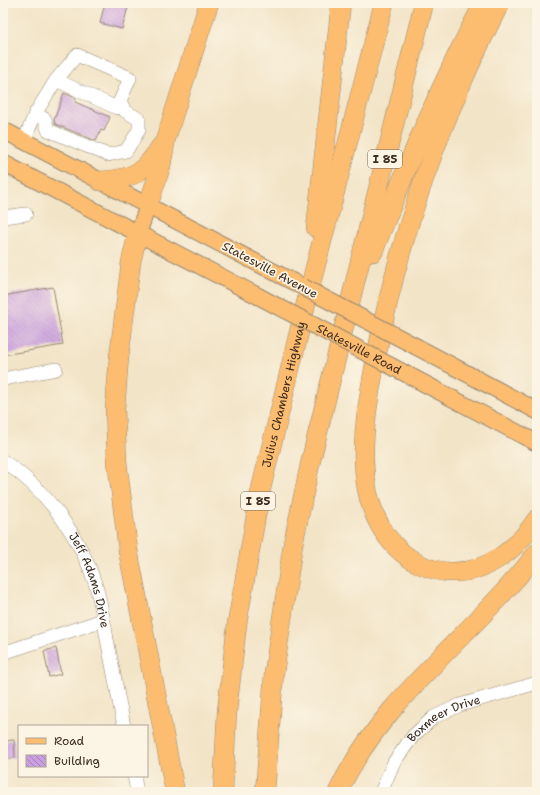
<svg xmlns="http://www.w3.org/2000/svg" width="540" height="795" font-family="'Shantell Sans',sans-serif">
<defs>
<pattern id="building-back-hatch" width="6" height="6" patternUnits="userSpaceOnUse"><rect width="6" height="6" fill="#ca9fdf"/><path d="M-1 5l2 2M0 0l6 6M5-1l2 2" fill="none" stroke="#a582b4"/></pattern>
</defs>
<rect width="100%" height="100%" fill="#fcf5e5"/>
<filter id="ink" filterUnits="userSpaceOnUse"><feTurbulence type="fractalNoise" baseFrequency=".025" numOctaves="2"/><feDisplacementMap in="SourceGraphic" scale="8" xChannelSelector="R" yChannelSelector="G"/><feConvolveMatrix kernelMatrix="1 2 1 2 8 2 1 2 1" color-interpolation-filters="sRGB"/></filter>
<filter id="wash" filterUnits="userSpaceOnUse"><feTurbulence type="fractalNoise" baseFrequency=".012" numOctaves="4" result="noise"/><feDisplacementMap in="SourceGraphic" scale="16" xChannelSelector="R" yChannelSelector="G"/><feGaussianBlur stdDeviation="0.9" result="paint"/><feColorMatrix in="noise" values="0 0 0 0 0 0 0 0 0 0 0 0 0 0 0 0 0 1.4 0 .05"/><feComposite in="paint" operator="in"/></filter>
<g filter="url(#wash)">
<rect width="100%" height="100%" fill="#f2e4c7"/>
<g id="blocks">
<g fill="url(#building-back-hatch)">
<polygon points="105,3 129,3 122,29 100,23"/>
<polygon points="64,93 76,98 75,102 110,117 104,131 101,130 96,141 55,124 54,120"/>
<polygon points="53,287 63,345 3,355 3,296"/>
<polygon points="56,648 61,674 49,677 44,651"/>
<polygon points="14,740 15,758 3,759 3,741"/>
</g>
</g>
</g>
<g filter="url(#ink)">
<use href="#blocks" fill-opacity="0" stroke="#968772" stroke-width="1"/>
<g fill="none" stroke-linecap="round" stroke-linejoin="round">
<defs>
<g id="minor">
<polyline points="35,114 45,119 48,130 108,155 126,151 139,130 139,119 125,111 120,101"/>
<polyline points="24,141 35,114 56,80 77,55 130,78 117,108 56,80"/>
<polyline points="3,217 26,214"/>
<polyline points="3,379 56,369"/>
<path id="s1" d="M3,461C46,489 81,537 96,586C101,603 104,622 107,639C113,668 118,697 124,726"/>
<polyline points="3,653 103,620"/>
<polyline points="134,776 137,792"/>
<path id="s2" d="M381,792L394,762L413,736L434,717L460,705L537,683"/>
</g>
<g id="major">
<polyline points="3,130 303,287"/>
<polyline points="3,163 258,296"/>
<polyline points="138,233 148,206"/>
<polyline points="417,347 537,411"/>
<polyline points="410,376 537,443"/>
</g>
<g id="highway">
<path d="M500,3C441,118 400,231 376,358C365,418 348,498 396,547C410,561 429,571 449,572C487,574 517,549 537,519"/>
<path d="M100,181C133,179 144,173 161,146"/>
<polyline points="148,206 161,166 166,138 209,3"/>
<polyline points="316,228 341,3"/>
<polyline points="138,233 131,262 119,357 115,409 117,461 128,550 175,792"/>
<path d="M373,252C407,167 440,83 484,3"/>
<path id="s3" d="M223,792L227,711L237,624L260,493L308,295L384,3"/>
<polyline points="265,792 274,673 293,544 311,460 424,3"/>
<path d="M338,792C383,696 474,635 537,553"/>
</g>
</defs>
<use href="#minor" stroke="#968772" stroke-width="14"/>
<use href="#major" stroke="#968772" stroke-width="18"/>
<use href="#highway" stroke="#968772" stroke-width="20"/>
<use href="#minor" stroke="#fff" stroke-width="13"/>
<use href="#major" stroke="#fcbd6f" stroke-width="16"/>
<use href="#highway" stroke="#fcbd6f" stroke-width="19"/>
<defs>
<g id="major-bridge">
<polyline points="303,287 417,347"/>
<path id="s4" d="M258,296L410,376"/>
</g>
</defs>
<use href="#major-bridge" stroke="#968772" stroke-width="18" stroke-linecap="butt"/>
<use href="#major-bridge" stroke="#fcbd6f" stroke-width="16"/>
</g>
</g>
<g text-anchor="middle" stroke-width="3.5" stroke-linejoin="round" paint-order="stroke">
<g fill="#fcf5e5" stroke="#75675a" stroke-width="1">
<rect x="368" y="150" width="34" height="18" rx="3"/>
<rect x="241" y="492" width="34" height="18" rx="3"/>
</g>
<g font-size="11" font-weight="bold" fill="#3b2a1e">
<text x="385" y="163">I 85</text>
<text x="258" y="505">I 85</text>
</g>
<g font-size="12" fill="#3b2a1e" stroke="#fcf5e5">
<text transform="translate(270 270) rotate(28)" y="4">Statesville Avenue</text>
<text dy="4" stroke="none"><textPath href="#s4" startOffset="114">Statesville Road</textPath></text>
<text dy="4" stroke="none"><textPath href="#s3" startOffset="403">Julius Chambers Highway</textPath></text>
<text dy="4" stroke="none"><textPath href="#s1" startOffset="151">Jeff Adams Drive</textPath></text>
<text dy="4" stroke="none"><textPath href="#s2" startOffset="101">Boxmeer Drive</textPath></text>
</g>
</g>
<rect width="540" height="795" fill="none" stroke="#fcf5e5" stroke-width="16"/>
<rect x="18" y="725" width="130" height="52" fill="#fcf5e5" stroke="#afa495"/>
<rect x="26" y="738" width="20" height="6" fill="#fcbd6f" stroke="#afa495"/>
<text x="54" y="745" font-size="12" fill="#3b2a1e">Road</text>
<rect x="26" y="755" width="20" height="12" fill="url(#building-back-hatch)" stroke="#afa495"/>
<text x="54" y="765" font-size="12" fill="#3b2a1e">Building</text>
</svg>
